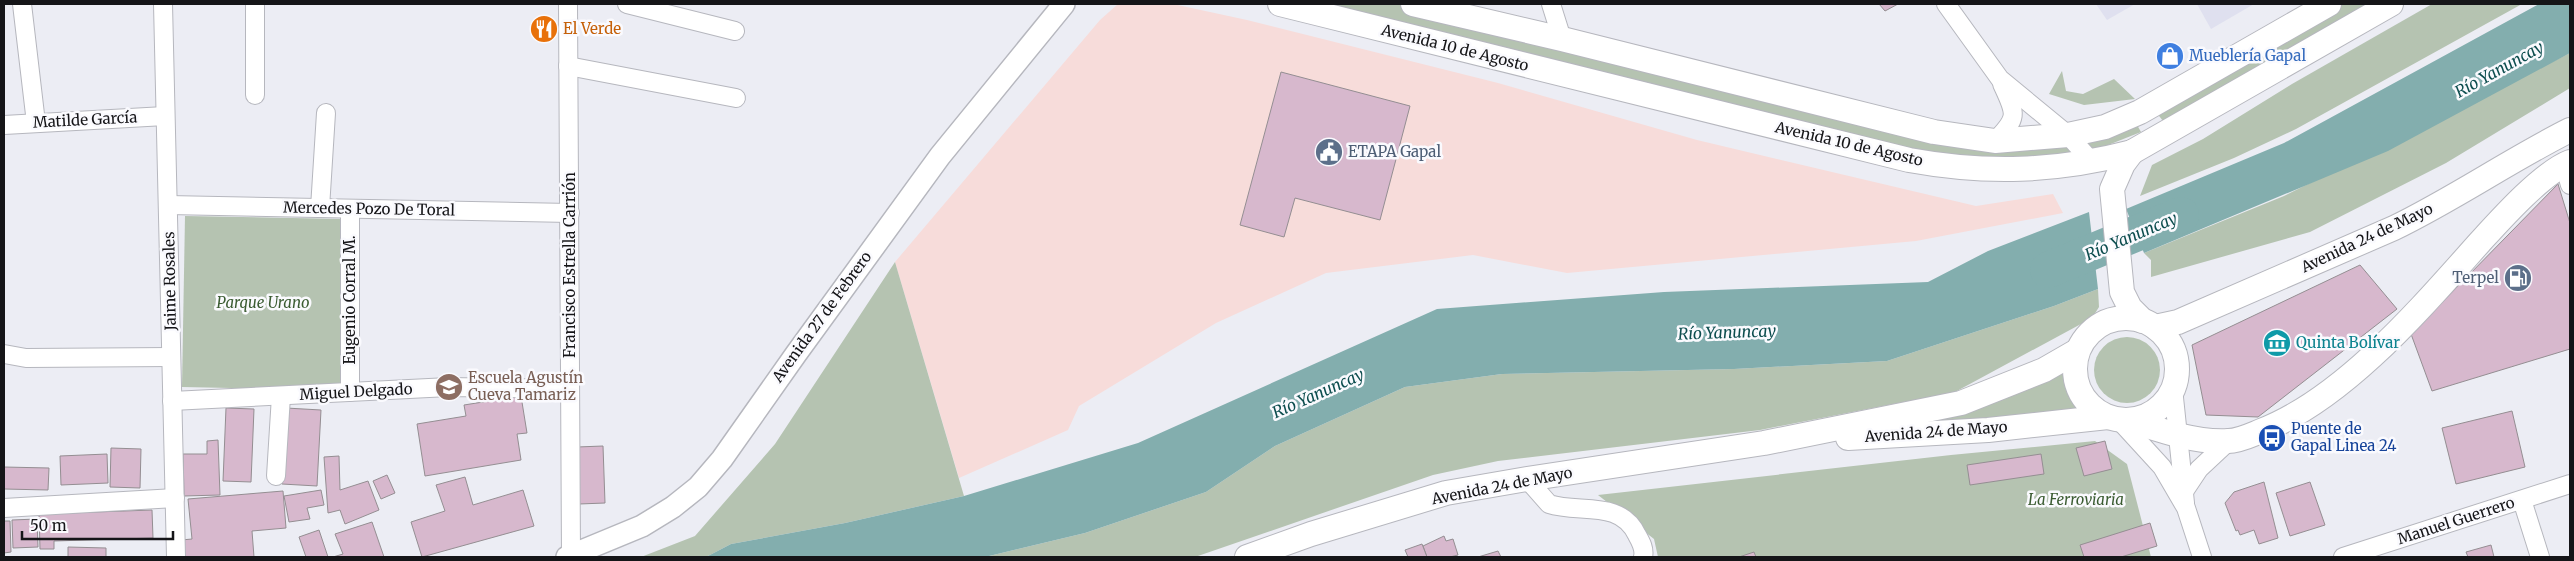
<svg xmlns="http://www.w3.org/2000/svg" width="2574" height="561" font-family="Merriweather,serif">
<rect width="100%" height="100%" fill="#ecedf4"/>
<polygon fill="#f7dcda" points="1118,4 1173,4 1247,20 1498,83 1697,140 1976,206 2053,194 2063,213 1916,241 1567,273 1473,255 1326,273 1216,323 1079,406 1068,430 959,478 895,262 1100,20"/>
<g fill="#dfe0ef">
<polygon points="2096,4 2135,4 2107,20"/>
<polygon points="2197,4 2254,4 2211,29"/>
</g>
<g fill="#b5c3b1">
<polygon points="1280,4 1413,4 1934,132 2068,135 2092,162 1994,170"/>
<polygon points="2343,4 2367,4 2163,121 2156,112"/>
<polygon points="2432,4 2522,4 2296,129 2234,158 2140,196 2152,165 2203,139 2292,84"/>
<polygon points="2570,53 2570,88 2446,163 2310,232 2151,277 2151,260 2144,253 2284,196"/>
<polygon points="2062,71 2066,91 2083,94 2114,79 2135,99 2084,105 2049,94"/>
<polygon points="2136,123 2141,132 2093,151 2087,142"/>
<polygon points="185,216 344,219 341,390 182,387"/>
<polygon points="895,262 964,496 845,523 731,544 706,557 641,557 695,536 775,444"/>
<polygon points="2098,289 2099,307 2092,318 1955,392 1760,430 1498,461 1433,475 1195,557 985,557 1085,533 1206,492 1275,446 1405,387 1502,374 1734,369 1887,361 2054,306"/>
<circle cx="2127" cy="370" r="33"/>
<polygon points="2070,364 2075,392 2088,410 1800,438"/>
<polygon points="2095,441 2127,464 2151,557 1658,557 1654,539 1598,495 1951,455"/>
</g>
<g fill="#83aeae">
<polygon points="2539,4 2570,4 2570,53 2388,151 2144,253 2126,209 2284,143"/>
<polygon points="2089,212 2098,289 2054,306 1887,361 1734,369 1502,374 1405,387 1275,446 1206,492 1085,533 985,557 706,557 731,544 845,523 964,496 1138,443 1437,309 1664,292 1928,282 1988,251"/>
</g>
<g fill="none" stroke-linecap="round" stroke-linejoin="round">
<polyline stroke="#83aeae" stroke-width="36" points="2048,270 2181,215"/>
</g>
<g fill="#d7b8cd" stroke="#948e92">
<polygon points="1879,4 1898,4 1885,11"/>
<polygon points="1281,72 1410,106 1380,220 1295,198 1284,237 1240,225"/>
<polygon points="2558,184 2570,223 2570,349 2432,391 2411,334"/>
<polygon points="2360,265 2397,309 2258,417 2206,415 2192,345"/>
<polygon points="521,396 527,433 517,434 521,460 425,476 417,424 466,416 464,405"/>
<polygon points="226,408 254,409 251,482 223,481"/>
<polygon points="286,408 321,410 317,486 282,484"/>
<polygon points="2512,411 2525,467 2456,484 2442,428"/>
<polygon points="218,440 220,495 184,496 183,454 207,454 207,441"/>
<polygon points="2105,441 2112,469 2084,476 2076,448"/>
<polygon points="603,446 605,503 579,504 577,447"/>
<polygon points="111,448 141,449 140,488 110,487"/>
<polygon points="107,454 108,483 61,485 60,456"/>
<polygon points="2041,454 2044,474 1970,485 1967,465"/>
<polygon points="339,456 340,490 368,481 379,510 345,524 340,510 328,513 324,457"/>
<polygon points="4,467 49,468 48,490 4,489"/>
<polygon points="387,475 395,493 381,499 373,481"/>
<polygon points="465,477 473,505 523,490 534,526 422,557 411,522 445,511 436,485"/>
<polygon points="2264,482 2278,538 2259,544 2254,530 2240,535 2238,530 2236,531 2225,503 2234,492"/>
<polygon points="2310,482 2325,525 2290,536 2276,493"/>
<polygon points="321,490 324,505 307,508 310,519 289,522 284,496"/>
<polygon points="283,491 286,528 252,531 254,557 182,557 181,540 192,539 188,499"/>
<polygon points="152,510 153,538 54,541 54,549 40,549 39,514"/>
<polygon points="37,519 38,547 13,548 12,520"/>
<polygon points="4,521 10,521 11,552 4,553"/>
<polygon points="372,522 384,557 333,557 343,554 335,534"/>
<polygon points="2150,523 2157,546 2121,557 2084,557 2080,545"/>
<polygon points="319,530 328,557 306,557 299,537"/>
<polygon points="1444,536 1446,541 1453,539 1458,555 1450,557 1427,557 1423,546"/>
<polygon points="1422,544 1427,557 1408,557 1405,550"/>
<polygon points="2491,545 2494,557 2468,557 2466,552"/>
<polygon points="68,547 106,548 106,557 68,557"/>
<polygon points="1498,551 1501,557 1478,557"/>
<polygon points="1754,552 1756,557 1739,557"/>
</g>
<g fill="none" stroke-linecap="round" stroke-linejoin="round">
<defs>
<g id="minor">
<polyline points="22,4 36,123"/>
<polyline points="163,4 176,557"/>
<polyline points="568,4 571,556"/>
<polyline points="627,4 735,31"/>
<polyline points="1551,4 1562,39"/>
<polyline points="1946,4 2000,79 2068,135 2092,162"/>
<polyline points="568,66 736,98"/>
<polyline points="255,95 255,4"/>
<polyline points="4,125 165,116"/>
<path d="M1995,141C2019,117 2016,114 2002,84"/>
<polyline points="2564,164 2570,185"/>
<polyline points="168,205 570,213"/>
<polyline points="320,208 326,113"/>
<polyline points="350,209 350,392"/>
<polyline points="4,354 26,358 171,357"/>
<polyline points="2173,388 2185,503"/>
<polyline points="172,401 449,387 570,389"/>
<polyline points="2118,419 2162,467 2186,508 2202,557"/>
<polyline points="276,476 281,396"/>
<path d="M1527,479L1549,504C1579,514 1620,499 1637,535C1641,542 1645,549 1643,557"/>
<polyline points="2185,490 2199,469 2229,441"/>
<polyline points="2522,500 2540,557"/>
<polyline points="4,508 175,498"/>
<polyline points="2343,557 2570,484"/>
</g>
<polyline id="tertiary" points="567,557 642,526 673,507 698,487 722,459 796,354 940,156 1064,4"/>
<g id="secondary">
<path d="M1280,4L1909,160C1986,174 2056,172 2132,152L2391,4"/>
<polyline points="1413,4 1562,39 1934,132 1995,141 2068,135 2105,127 2140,112 2329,4"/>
<polyline points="2132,152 2123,164 2112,189 2122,292 2130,308 2143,321"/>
<circle cx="2126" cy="369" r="51"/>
<path d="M2155,327L2178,322L2394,228C2454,199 2510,160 2570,130"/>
<path d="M2129,420C2159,430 2196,443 2228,441C2239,441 2251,435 2261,431C2344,399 2421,308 2480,242C2501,219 2542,173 2570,162"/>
<polyline points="1848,438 1988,430 2108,417"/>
<polyline points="1247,557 1311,534 1446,493 1527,479 1764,443 1961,403 2044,370 2077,351"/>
</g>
</defs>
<use href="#minor" stroke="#b6b7be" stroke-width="20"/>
<use href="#tertiary" stroke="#b6b7be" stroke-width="24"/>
<use href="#secondary" stroke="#b6b7be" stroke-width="26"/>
<use href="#minor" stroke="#fff" stroke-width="18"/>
<use href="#tertiary" stroke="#fff" stroke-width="21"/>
<use href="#secondary" stroke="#fff" stroke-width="24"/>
</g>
<defs>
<symbol id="restaurant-disc" viewBox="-11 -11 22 22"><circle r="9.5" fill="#e8710a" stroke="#fafafe"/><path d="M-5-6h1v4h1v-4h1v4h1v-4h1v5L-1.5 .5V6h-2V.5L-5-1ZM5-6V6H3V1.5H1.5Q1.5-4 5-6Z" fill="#fff"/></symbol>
<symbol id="shop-disc" viewBox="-11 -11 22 22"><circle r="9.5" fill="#3f7fe0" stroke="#fafafe"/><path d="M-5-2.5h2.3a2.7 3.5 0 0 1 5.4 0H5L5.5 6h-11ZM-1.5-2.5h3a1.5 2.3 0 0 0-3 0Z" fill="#fff"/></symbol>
<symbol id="civic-disc" viewBox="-11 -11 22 22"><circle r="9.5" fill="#5c6f8a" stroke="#fafafe"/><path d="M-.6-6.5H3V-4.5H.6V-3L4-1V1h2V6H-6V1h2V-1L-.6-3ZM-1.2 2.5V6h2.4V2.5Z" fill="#fff"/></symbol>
<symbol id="fuel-disc" viewBox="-11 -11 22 22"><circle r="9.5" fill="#5c6f8a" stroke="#fafafe"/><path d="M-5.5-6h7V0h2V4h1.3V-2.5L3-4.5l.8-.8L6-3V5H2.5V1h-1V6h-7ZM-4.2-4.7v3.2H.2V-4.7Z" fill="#fff"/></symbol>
<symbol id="museum-disc" viewBox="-11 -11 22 22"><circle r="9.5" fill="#0f9aa8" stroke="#fafafe"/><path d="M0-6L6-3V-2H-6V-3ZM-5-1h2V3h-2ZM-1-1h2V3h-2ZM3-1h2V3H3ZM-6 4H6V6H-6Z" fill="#fff"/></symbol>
<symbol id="school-disc" viewBox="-11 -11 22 22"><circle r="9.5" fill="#8d6e63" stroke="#fafafe"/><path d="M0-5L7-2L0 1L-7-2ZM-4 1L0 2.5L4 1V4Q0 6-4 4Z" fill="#fff"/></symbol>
<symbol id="bus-disc" viewBox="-11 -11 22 22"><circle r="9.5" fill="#1a4fb4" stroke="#fafafe"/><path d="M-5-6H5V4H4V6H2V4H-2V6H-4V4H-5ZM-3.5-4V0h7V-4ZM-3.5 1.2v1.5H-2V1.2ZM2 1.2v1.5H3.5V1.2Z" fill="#fff"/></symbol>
</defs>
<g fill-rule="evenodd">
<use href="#restaurant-disc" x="528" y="13" width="32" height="32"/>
<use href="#shop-disc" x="2154" y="40" width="32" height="32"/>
<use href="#civic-disc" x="1313" y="136" width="32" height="32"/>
<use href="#fuel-disc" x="2502" y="262" width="32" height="32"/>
<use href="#museum-disc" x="2261" y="327" width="32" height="32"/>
<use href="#school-disc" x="433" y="371" width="32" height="32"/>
<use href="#bus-disc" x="2256" y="422" width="32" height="32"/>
</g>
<g text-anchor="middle" stroke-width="5" stroke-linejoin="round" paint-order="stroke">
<g font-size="15" fill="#c56008" stroke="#fafafe" text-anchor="start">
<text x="563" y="34">El Verde</text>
</g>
<g font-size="15" fill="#151518" stroke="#fafafe">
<text transform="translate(1455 48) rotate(14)" y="5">Avenida 10 de Agosto</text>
<text transform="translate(85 120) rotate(-3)" y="5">Matilde García</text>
<text transform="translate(1849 144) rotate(13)" y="5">Avenida 10 de Agosto</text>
<text transform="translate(369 209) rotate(1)" y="5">Mercedes Pozo De Toral</text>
<text transform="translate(2367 238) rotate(-25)" y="5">Avenida 24 de Mayo</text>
<text transform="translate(570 265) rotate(-90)" y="5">Francisco Estrella Carrión</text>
<text transform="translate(170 281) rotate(-91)" y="5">Jaime Rosales</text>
<text transform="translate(350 300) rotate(-90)" y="5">Eugenio Corral M.</text>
<text transform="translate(822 317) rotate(-54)" y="5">Avenida 27 de Febrero</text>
<text transform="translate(356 392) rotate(-3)" y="5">Miguel Delgado</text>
<text transform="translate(1936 432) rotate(-4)" y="5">Avenida 24 de Mayo</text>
<text transform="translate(1502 486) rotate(-11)" y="5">Avenida 24 de Mayo</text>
<text transform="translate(2456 521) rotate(-18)" y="5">Manuel Guerrero</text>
</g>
<g font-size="15" fill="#366cbe" stroke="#fafafe" text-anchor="start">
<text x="2189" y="61">Mueblería Gapal</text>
</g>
<g font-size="15" fill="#4e5e75" stroke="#fafafe" text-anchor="start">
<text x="1348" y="157">ETAPA Gapal</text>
<text x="2499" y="283" text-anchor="end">Terpel</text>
</g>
<g font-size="15" font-style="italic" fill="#3b5c32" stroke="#fafafe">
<text x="263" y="308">Parque Urano</text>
<text x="2076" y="505">La Ferroviaria</text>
</g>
<g font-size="15" fill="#0d838f" stroke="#fafafe" text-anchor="start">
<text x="2296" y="348">Quinta Bolívar</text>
</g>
<g font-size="15" fill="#785e54" stroke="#fafafe" text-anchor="start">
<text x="468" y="383">Escuela Agustín<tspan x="468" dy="17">Cueva Tamariz</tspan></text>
</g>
<g font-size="15" fill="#164399" stroke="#fafafe" text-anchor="start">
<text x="2291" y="434">Puente de<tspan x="2291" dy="17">Gapal Linea 24</tspan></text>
</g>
<g font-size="16" font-style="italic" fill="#0c4d4e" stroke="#fafafe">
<text transform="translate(2499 69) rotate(-29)" y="6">Río Yanuncay</text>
<text transform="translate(2131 236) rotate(-23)" y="6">Río Yanuncay</text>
<text transform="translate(1727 332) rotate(-2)" y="6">Río Yanuncay</text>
<text transform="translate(1318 393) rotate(-24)" y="6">Río Yanuncay</text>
</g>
</g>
<rect width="2574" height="561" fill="none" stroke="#151518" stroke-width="10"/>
<path d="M22 531v8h151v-8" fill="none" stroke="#151518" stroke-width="2.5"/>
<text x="30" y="531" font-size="15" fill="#151518" stroke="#fafafe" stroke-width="4" paint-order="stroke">50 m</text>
</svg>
